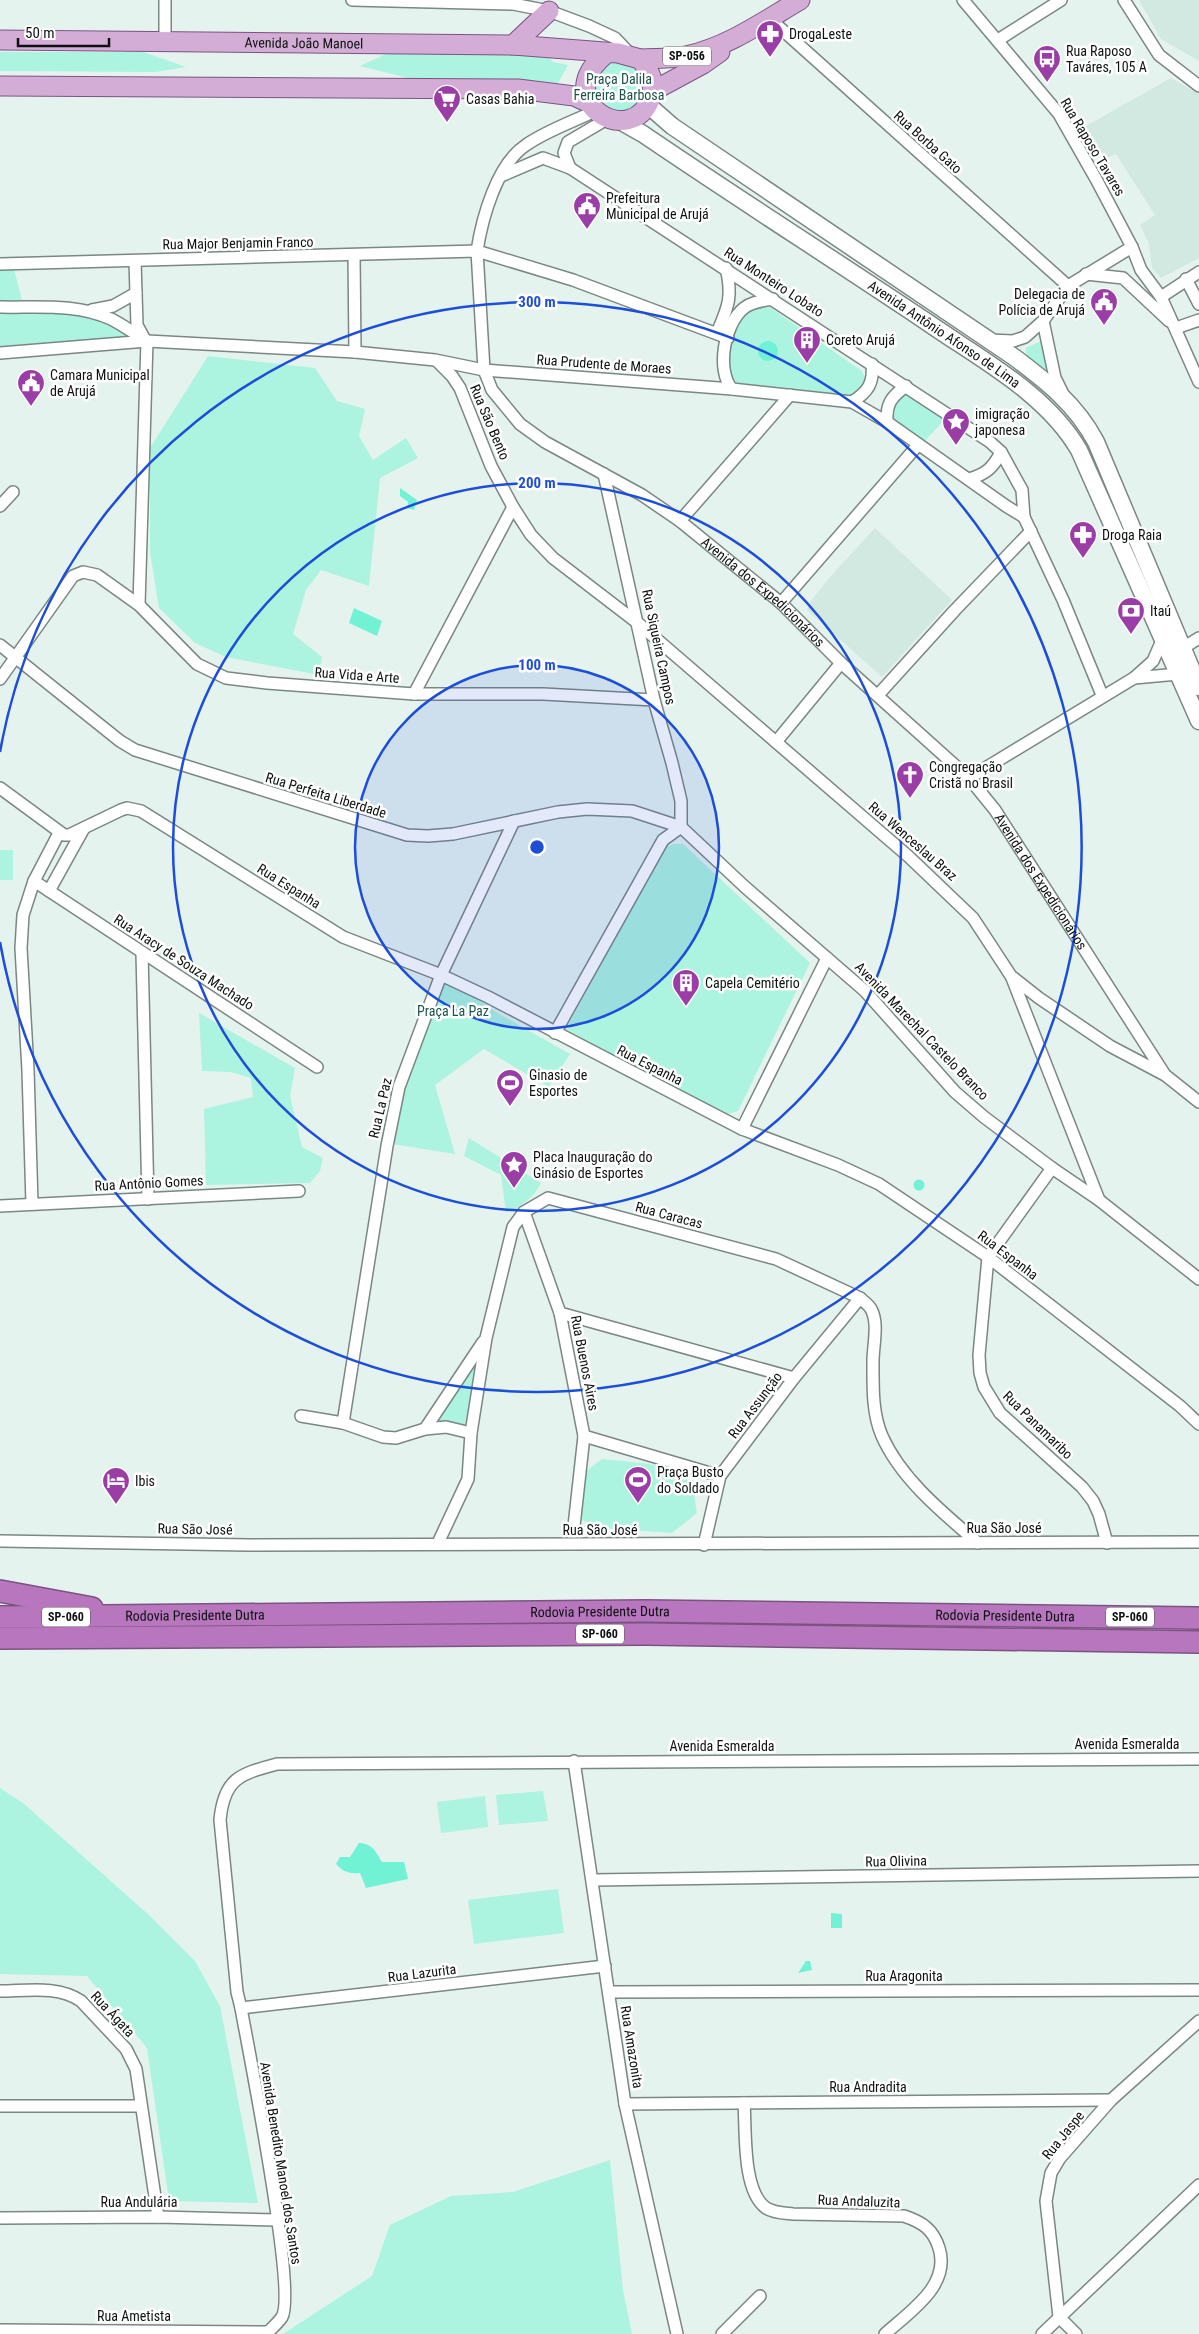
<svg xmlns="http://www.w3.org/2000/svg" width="1199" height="2334" font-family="'Roboto Condensed',sans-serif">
<rect width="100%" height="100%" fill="#e5f3ef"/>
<g fill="#d2e9e2">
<polygon points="1139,0 1199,0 1199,61 1161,39"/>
<polygon points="1171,78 1199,94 1199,258 1161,278 1152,268 1149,244 1140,225 1155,215 1116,154 1102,160 1086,126"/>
<polygon points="875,528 952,600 882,677 807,610 810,602 830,577"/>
</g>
<g fill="#acf3e0">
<polygon points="395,50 547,54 553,62 568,65 556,87 412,79 360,66"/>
<polygon points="0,52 143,52 186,67 155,72 0,71"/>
<circle cx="619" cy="87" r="25"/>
<polygon points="14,269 23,304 0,303 0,270"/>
<path d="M765,307L771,308L862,371L866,380L864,388L852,396L739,385C717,375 733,328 746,314C752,309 758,308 765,307Z"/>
<path d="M0,311C54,312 87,307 134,338L0,348Z"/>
<polygon points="1041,341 1052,370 1044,373 1026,364 1026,348"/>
<polygon points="208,356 315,368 337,401 365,409 359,436 373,460 406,438 418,458 380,478 369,586 321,570 306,590 293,634 322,657 319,675 226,657 195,643 159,608 150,552 150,448"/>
<polygon points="905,392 945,419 924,442 892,419 892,405"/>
<polygon points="674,844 683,844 810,963 738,1111 725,1115 566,1029 665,847"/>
<rect x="0" y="850" width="13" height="30"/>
<polygon points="437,978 467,992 496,1012 570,1054 549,1087 484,1049 435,1085 455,1154 392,1144 402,1084"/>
<polygon points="199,1013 295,1068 290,1096 302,1147 323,1158 320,1171 310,1183 206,1185 204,1109 253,1097 251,1078 231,1072 202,1071"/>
<path d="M469,1138L541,1183C534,1197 521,1208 506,1212L501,1175L464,1156Z"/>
<polygon points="478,1355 469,1426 436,1422"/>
<path d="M602,1459C624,1462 678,1462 690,1483C695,1491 695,1504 697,1513L672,1533L602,1528L582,1520L581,1496L585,1472Z"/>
<polygon points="0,1788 23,1803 150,1916 195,1961 220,2006 258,2203 169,2201 147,2048 87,1976 0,1974"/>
<polygon points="543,1791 548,1821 499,1825 496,1795"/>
<polygon points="485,1796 488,1827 441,1833 437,1802"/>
<polygon points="558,1889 564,1933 474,1944 468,1900"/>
<polygon points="610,2160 623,2290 632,2334 283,2334 372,2276 390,2225 451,2196 513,2192"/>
</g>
<g fill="#71f2d5">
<circle cx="768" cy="351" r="10"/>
<polygon points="400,488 417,500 414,510 407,508 408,502 400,496"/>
<polygon points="354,608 382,621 377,636 349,623"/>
<circle cx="919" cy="1185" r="5.5"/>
<path d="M359,1843C372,1843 376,1852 382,1862H404L408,1879L366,1888L360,1873C350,1874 343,1872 336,1864L340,1857H350Z"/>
<polygon points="831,1913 842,1914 842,1928 831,1928"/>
<polygon points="806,1961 810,1961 812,1970 798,1973"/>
</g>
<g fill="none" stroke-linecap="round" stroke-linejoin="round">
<defs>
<g id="street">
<polyline points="165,0 165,42"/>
<polyline points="352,0 513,4 549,11 589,26 615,38 631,55"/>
<polyline points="963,0 1059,114 1096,179 1132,247 1141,270 1161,297 1199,382"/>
<polyline points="1124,0 1159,55 1199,86"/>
<polyline points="769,18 1068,286"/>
<polyline points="998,40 1061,0"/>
<path id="s1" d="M595,111C572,122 546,131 526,145C497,164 482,218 477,251L484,370L492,390L520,424L545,442L642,495L680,521L781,603L841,663L969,778L995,810L1165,1075L1199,1102"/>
<polyline points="570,168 564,153 568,142 607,119"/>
<polyline points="501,176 543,158 570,168 990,442 1001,452 1022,490 1024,517 1063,600 1102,695"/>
<polyline points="354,255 355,352"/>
<polyline points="135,261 137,325 144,338"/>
<polyline points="0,264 477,251 573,280 728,338"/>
<polyline points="1086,274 1123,278 1169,321"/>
<polyline points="1186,279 1199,304"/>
<polyline points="1161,297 1199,272"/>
<path d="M0,307C37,308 76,303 111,319C123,325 135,334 147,341"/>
<polyline points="92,310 113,306 136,293"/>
<polyline points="1043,321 1055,378 1062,392"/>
<polyline points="1176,328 1199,320"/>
<path d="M717,333C728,307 733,297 726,268"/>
<polyline points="989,340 1013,341 1025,337 1043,321 1068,286 1132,247"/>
<polyline points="0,353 147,341 355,352 435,360 484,370 732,389 852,402 887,422 1006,506 1024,517"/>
<polyline points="437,361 452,376 460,388 491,466 513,507 531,535 553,558 639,624 908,856 973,918 1011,976 1039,998 1110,1046 1163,1074"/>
<path d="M732,389C716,370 724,324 744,308C753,301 763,301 773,299"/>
<path d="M852,402C868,392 874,383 872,364"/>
<path d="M887,422C886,404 891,397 906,386"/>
<polyline points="604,474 654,700 672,763 681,801 681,827"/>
<path d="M969,479C986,474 993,468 1001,452"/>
<polyline points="0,506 13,492"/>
<polyline points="680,521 790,395"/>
<polyline points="781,603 918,445"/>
<polyline points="139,605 147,341"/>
<polyline points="0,645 120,741 135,750 407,835 428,836 453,834 558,812 587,809 632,811 681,827 745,887 865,991 955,1092 984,1117 1052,1168 1099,1200 1199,1279"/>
<polyline points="1183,648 1199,638"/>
<polyline points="1134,678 1178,674"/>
<polyline points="0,679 73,576 83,572 97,575 139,605 197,664 226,678 267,683 414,694 543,694 654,700"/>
<polyline points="414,694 513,507"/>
<polyline points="878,695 955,610 1031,531"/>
<polyline points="776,742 841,663"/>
<polyline points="969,778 1134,678 1153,661 1163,638"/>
<polyline points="0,788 64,835 69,835 121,810 127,808 141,811 343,937 441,975 488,997 742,1129 838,1165 879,1184 988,1257 1180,1406 1199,1424"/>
<polyline points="34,881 317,1067"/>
<polyline points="49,891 84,828"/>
<polyline points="142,953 148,1199"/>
<polyline points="1012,978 1099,1200"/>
<polyline points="555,1033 663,840 681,827"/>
<polyline points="742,1129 827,958"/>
<polyline points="1052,1168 988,1257 979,1355 980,1373 984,1387 1000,1413 1082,1487 1093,1501 1099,1514 1107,1543"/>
<polyline points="32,1204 28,1070 21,948 23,915 34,881 59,833"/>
<polyline points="0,1206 299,1191"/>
<polyline points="524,1212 560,1313 584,1436 574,1526"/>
<polyline points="560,1313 794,1378"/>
<polyline points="301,1416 343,1423 383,1437 396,1438 425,1429 483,1342"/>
<polyline points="343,1423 387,1146 399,1087 441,975 514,821"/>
<polyline points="425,1429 446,1427 471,1433"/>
<polyline points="584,1436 720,1476"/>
<polyline points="0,1541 249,1545 1199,1542"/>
<path d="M438,1543L468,1479L471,1433L486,1338L513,1227L524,1212L548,1198L776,1259L860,1298C863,1301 869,1305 871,1309C879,1323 873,1346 873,1361C873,1386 872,1413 882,1436C901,1479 943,1513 978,1543"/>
<polyline points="704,1545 720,1476 794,1378 860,1298"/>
<polyline points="574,1761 625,2104 677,2334"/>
<polyline points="593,1880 1199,1871"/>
<path d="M0,1991C26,1991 58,1985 81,2001L126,2049L136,2069L158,2217"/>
<polyline points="609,1992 1199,1990"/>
<polyline points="241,2008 605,1966"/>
<path d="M744,2103C746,2130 742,2191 766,2208C774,2213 784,2213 793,2214L904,2216C922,2222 933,2229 939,2248C951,2286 909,2312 885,2334"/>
<polyline points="625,2104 1111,2100"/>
<polyline points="0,2106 141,2106"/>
<polyline points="0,2218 158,2217 277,2220"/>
<polyline points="0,2330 268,2332"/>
<path d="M266,2334C271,2329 278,2323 282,2317C297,2291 249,2053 241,2008L237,1992L220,1820C224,1778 240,1774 277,1764L1199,1759"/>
<polyline points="722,2334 760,2296"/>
<polyline points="1042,2334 1199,2185"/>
<polyline points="1076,2334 1059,2317 1046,2201 1051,2173 1060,2158 1111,2100 1199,2021"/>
</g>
<g id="secondary">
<path d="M648,105L672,126L1014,357C1047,382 1076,404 1096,442L1199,687"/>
<path id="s2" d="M620,121L643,134C737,198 833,259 927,322C980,359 1046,393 1079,450L1199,721"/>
</g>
<g id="primary">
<path id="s3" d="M0,40L513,45L618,53L640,59C650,71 656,82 651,97C633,151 546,101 607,53"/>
<polyline points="513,45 549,11"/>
<path d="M640,59C656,58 672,59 686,56C728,47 764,21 800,0"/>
<polyline points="0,86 518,89 574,96 589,103"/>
<polyline points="653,91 703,64 720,52"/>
</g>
<g id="highway">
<polyline points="0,1591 92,1608"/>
<path id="s4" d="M0,1617L646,1611L1199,1618"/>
<polyline points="0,1638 646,1634 1199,1642"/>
</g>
</defs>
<use href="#street" stroke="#7a8784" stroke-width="14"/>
<use href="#secondary" stroke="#7a8784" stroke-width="19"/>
<use href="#primary" stroke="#7c5380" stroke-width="21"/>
<use href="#highway" stroke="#7c5380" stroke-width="24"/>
<use href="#street" stroke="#fff" stroke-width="11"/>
<use href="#secondary" stroke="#fff" stroke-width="16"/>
<use href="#primary" stroke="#d4add7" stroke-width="19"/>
<use href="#highway" stroke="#b776bd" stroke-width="21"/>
</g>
<circle cx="537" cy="847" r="182" fill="#1d4ed8" fill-opacity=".12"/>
<g fill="none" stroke="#1d4ed8" stroke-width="2.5">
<circle cx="537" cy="847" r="182"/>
<circle cx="537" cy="847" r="364"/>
<path d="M0 752A545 545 0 1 1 0 942"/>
</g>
<defs>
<symbol id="pharmacy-pin" viewBox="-11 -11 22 30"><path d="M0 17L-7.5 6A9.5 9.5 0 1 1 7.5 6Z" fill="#9b3da6" stroke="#fff"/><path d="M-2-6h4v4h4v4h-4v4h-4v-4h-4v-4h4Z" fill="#fff"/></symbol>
<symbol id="bus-pin" viewBox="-11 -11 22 30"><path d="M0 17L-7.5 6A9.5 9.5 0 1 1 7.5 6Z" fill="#9b3da6" stroke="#fff"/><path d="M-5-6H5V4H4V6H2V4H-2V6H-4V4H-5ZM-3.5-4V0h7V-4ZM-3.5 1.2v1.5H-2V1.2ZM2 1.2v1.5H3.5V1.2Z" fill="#fff"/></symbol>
<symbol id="supermarket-pin" viewBox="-11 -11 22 30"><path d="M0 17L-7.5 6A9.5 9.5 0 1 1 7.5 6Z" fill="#9b3da6" stroke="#fff"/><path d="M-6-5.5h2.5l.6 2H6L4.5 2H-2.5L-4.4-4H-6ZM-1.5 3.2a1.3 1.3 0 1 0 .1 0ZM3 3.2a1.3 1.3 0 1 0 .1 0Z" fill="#fff"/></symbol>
<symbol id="civic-pin" viewBox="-11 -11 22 30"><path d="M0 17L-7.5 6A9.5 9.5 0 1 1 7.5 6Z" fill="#9b3da6" stroke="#fff"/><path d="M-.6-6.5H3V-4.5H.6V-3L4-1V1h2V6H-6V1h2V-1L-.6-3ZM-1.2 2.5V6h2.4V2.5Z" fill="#fff"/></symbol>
<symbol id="building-pin" viewBox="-11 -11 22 30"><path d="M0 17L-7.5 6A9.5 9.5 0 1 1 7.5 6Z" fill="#9b3da6" stroke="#fff"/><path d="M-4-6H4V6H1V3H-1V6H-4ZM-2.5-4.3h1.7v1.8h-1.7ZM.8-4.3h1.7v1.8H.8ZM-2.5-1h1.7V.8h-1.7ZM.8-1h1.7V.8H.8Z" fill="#fff"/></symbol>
<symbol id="sight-pin" viewBox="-11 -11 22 30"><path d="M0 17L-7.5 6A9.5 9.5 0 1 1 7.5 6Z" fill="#9b3da6" stroke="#fff"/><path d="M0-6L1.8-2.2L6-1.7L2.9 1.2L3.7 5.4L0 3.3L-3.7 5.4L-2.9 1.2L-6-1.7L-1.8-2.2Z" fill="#fff"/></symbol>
<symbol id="bank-pin" viewBox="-11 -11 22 30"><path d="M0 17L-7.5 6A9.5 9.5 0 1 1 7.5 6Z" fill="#9b3da6" stroke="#fff"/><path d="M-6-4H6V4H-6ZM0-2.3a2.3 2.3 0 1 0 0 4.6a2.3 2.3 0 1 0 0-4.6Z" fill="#fff"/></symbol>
<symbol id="church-pin" viewBox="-11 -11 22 30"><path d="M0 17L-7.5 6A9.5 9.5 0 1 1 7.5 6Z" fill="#9b3da6" stroke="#fff"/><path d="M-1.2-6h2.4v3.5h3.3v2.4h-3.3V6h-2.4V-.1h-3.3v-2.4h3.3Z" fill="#fff"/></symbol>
<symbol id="stadium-pin" viewBox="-11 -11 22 30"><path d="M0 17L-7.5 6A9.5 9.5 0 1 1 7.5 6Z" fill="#9b3da6" stroke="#fff"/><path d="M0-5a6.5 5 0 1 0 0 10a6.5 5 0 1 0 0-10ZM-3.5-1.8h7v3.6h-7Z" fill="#fff"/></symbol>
<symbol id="hotel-pin" viewBox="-11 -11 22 30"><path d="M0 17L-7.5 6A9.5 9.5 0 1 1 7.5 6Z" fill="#9b3da6" stroke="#fff"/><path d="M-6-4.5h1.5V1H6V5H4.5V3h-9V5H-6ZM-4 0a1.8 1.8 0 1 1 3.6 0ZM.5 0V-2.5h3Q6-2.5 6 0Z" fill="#fff"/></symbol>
</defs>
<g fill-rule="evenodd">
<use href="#pharmacy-pin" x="754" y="18" width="32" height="43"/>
<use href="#bus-pin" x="1031" y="43" width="32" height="43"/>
<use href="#supermarket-pin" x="431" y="83" width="32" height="43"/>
<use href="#civic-pin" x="571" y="190" width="32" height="43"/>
<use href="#civic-pin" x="1088" y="286" width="32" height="43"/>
<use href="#building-pin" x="791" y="324" width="32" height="43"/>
<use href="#civic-pin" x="15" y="367" width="32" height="43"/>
<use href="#sight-pin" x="940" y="406" width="32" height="43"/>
<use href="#pharmacy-pin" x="1067" y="519" width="32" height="43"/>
<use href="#bank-pin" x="1115" y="595" width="32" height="43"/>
<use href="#church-pin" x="894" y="759" width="32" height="43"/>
<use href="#building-pin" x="670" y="967" width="32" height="43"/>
<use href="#stadium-pin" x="494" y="1067" width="32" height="43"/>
<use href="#sight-pin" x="498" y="1149" width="32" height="43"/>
<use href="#stadium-pin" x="622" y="1464" width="32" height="43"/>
<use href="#hotel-pin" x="100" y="1465" width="32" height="43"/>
</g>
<g text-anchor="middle" stroke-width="5" stroke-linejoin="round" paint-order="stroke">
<g fill="#fff" stroke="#565958" stroke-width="1">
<rect x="663" y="46.5" width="48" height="19" rx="4"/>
<rect x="42" y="1607.5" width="48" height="19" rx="4"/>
<rect x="1106" y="1607.5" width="48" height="19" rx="4"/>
<rect x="576" y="1624.5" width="48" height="19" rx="4"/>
</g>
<g font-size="12" font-weight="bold" fill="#0d1210">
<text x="687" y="60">SP-056</text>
<text x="66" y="1621">SP-060</text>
<text x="1130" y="1621">SP-060</text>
<text x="600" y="1638">SP-060</text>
</g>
<g font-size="14" fill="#0d1210" stroke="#fff" text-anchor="start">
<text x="789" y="39">DrogaLeste</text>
<text x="1066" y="56">Rua Raposo<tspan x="1066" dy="16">Taváres, 105 A</tspan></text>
<text x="466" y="104">Casas Bahia</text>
<text x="606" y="203">Prefeitura<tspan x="606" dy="16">Municipal de Arujá</tspan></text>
<text x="1085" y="299" text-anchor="end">Delegacia de<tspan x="1085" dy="16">Polícia de Arujá</tspan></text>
<text x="826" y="345">Coreto Arujá</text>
<text x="50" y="380">Camara Municipal<tspan x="50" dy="16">de Arujá</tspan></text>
<text x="975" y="419">imigração<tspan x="975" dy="16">japonesa</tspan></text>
<text x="1102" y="540">Droga Raia</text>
<text x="1150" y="616">Itaú</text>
<text x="929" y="772">Congregação<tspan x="929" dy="16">Cristã no Brasil</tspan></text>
<text x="705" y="988">Capela Cemitério</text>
<text x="529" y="1080">Ginasio de<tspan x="529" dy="16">Esportes</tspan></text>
<text x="533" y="1162">Placa Inauguração do<tspan x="533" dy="16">Ginásio de Esportes</tspan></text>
<text x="657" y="1477">Praça Busto<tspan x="657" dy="16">do Soldado</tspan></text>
<text x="135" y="1486">Ibis</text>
</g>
<g font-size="14" fill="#0d1210" stroke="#fff">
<text dy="5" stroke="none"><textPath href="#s3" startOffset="304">Avenida João Manoel</textPath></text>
<text transform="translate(928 142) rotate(42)" y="5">Rua Borba Gato</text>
<text transform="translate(1093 147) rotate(59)" y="5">Rua Raposo Tavares</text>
<text transform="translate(238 243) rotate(-1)" y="5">Rua Major Benjamin Franco</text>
<text transform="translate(774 282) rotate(33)" y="5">Rua Monteiro Lobato</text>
<text dy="5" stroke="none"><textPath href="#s2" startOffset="388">Avenida Antônio Afonso de Lima</textPath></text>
<text transform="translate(604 364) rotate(4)" y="5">Rua Prudente de Moraes</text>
<text transform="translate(490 422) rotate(67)" y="5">Rua São Bento</text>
<text dy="5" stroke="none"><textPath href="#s1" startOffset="678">Avenida dos Expedicionários</textPath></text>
<text transform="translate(659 647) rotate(78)" y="5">Rua Siqueira Campos</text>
<text transform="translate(357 675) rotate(4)" y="5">Rua Vida e Arte</text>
<text transform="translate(326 795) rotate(17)" y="5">Rua Perfeita Liberdade</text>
<text transform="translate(913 841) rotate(41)" y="5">Rua Wenceslau Braz</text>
<text dy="5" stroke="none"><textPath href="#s1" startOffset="1082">Avenida dos Expedicionários</textPath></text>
<text transform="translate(289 886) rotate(32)" y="5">Rua Espanha</text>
<text transform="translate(184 962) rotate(33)" y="5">Rua Aracy de Souza Machado</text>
<text transform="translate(922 1031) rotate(46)" y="5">Avenida Marechal Castelo Branco</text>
<text transform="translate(650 1065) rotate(27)" y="5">Rua Espanha</text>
<text transform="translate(380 1108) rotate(-77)" y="5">Rua La Paz</text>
<text transform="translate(149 1183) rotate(-3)" y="5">Rua Antônio Gomes</text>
<text transform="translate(669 1215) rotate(15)" y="5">Rua Caracas</text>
<text transform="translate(1008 1255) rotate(37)" y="5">Rua Espanha</text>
<text transform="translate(585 1363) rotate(79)" y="5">Rua Buenos Aires</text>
<text transform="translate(755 1405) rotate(-53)" y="5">Rua Assunção</text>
<text transform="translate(1038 1425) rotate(44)" y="5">Rua Panamaribo</text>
<text x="1004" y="1533">Rua São José</text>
<text transform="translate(195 1529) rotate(1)" y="5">Rua São José</text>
<text x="600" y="1535">Rua São José</text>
<text dy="5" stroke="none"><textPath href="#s4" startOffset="600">Rodovia Presidente Dutra</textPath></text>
<text dy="5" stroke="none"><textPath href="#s4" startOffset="195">Rodovia Presidente Dutra</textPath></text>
<text dy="5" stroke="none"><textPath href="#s4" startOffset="1005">Rodovia Presidente Dutra</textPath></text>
<text x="1127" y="1749">Avenida Esmeralda</text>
<text x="722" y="1751">Avenida Esmeralda</text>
<text transform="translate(896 1861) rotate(-1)" y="5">Rua Olivina</text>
<text transform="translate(422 1973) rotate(-7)" y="5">Rua Lazurita</text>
<text x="904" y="1981">Rua Aragonita</text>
<text transform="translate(113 2014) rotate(47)" y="5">Rua Ágata</text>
<text transform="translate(632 2047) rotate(81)" y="5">Rua Amazonita</text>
<text x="868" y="2092">Rua Andradita</text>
<text transform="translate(1063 2135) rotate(-51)" y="5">Rua Jaspe</text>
<text transform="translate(281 2163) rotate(81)" y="5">Avenida Benedito Manoel dos Santos</text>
<text transform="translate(859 2201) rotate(2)" y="5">Rua Andaluzita</text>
<text x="139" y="2207">Rua Andulária</text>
<text x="134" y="2321">Rua Ametista</text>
</g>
<g font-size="14" fill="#1d5448" stroke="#fff">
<text x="619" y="84">Praça Dalila<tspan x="619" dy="16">Ferreira Barbosa</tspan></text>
<text x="453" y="1016">Praça La Paz</text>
</g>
</g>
<circle cx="537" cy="847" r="8" fill="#1d4ed8" stroke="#fff" stroke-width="2.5"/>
<g font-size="15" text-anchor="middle" font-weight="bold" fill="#1d4ed8" stroke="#fff" stroke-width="5" stroke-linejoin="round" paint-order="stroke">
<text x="537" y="307">300 m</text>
<text x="537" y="488">200 m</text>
<text x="537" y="670">100 m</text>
</g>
<path d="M18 38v8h91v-8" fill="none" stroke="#0d1210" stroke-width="2.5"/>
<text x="25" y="38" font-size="15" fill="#0d1210" stroke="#ffffff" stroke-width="4" paint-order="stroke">50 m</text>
</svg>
